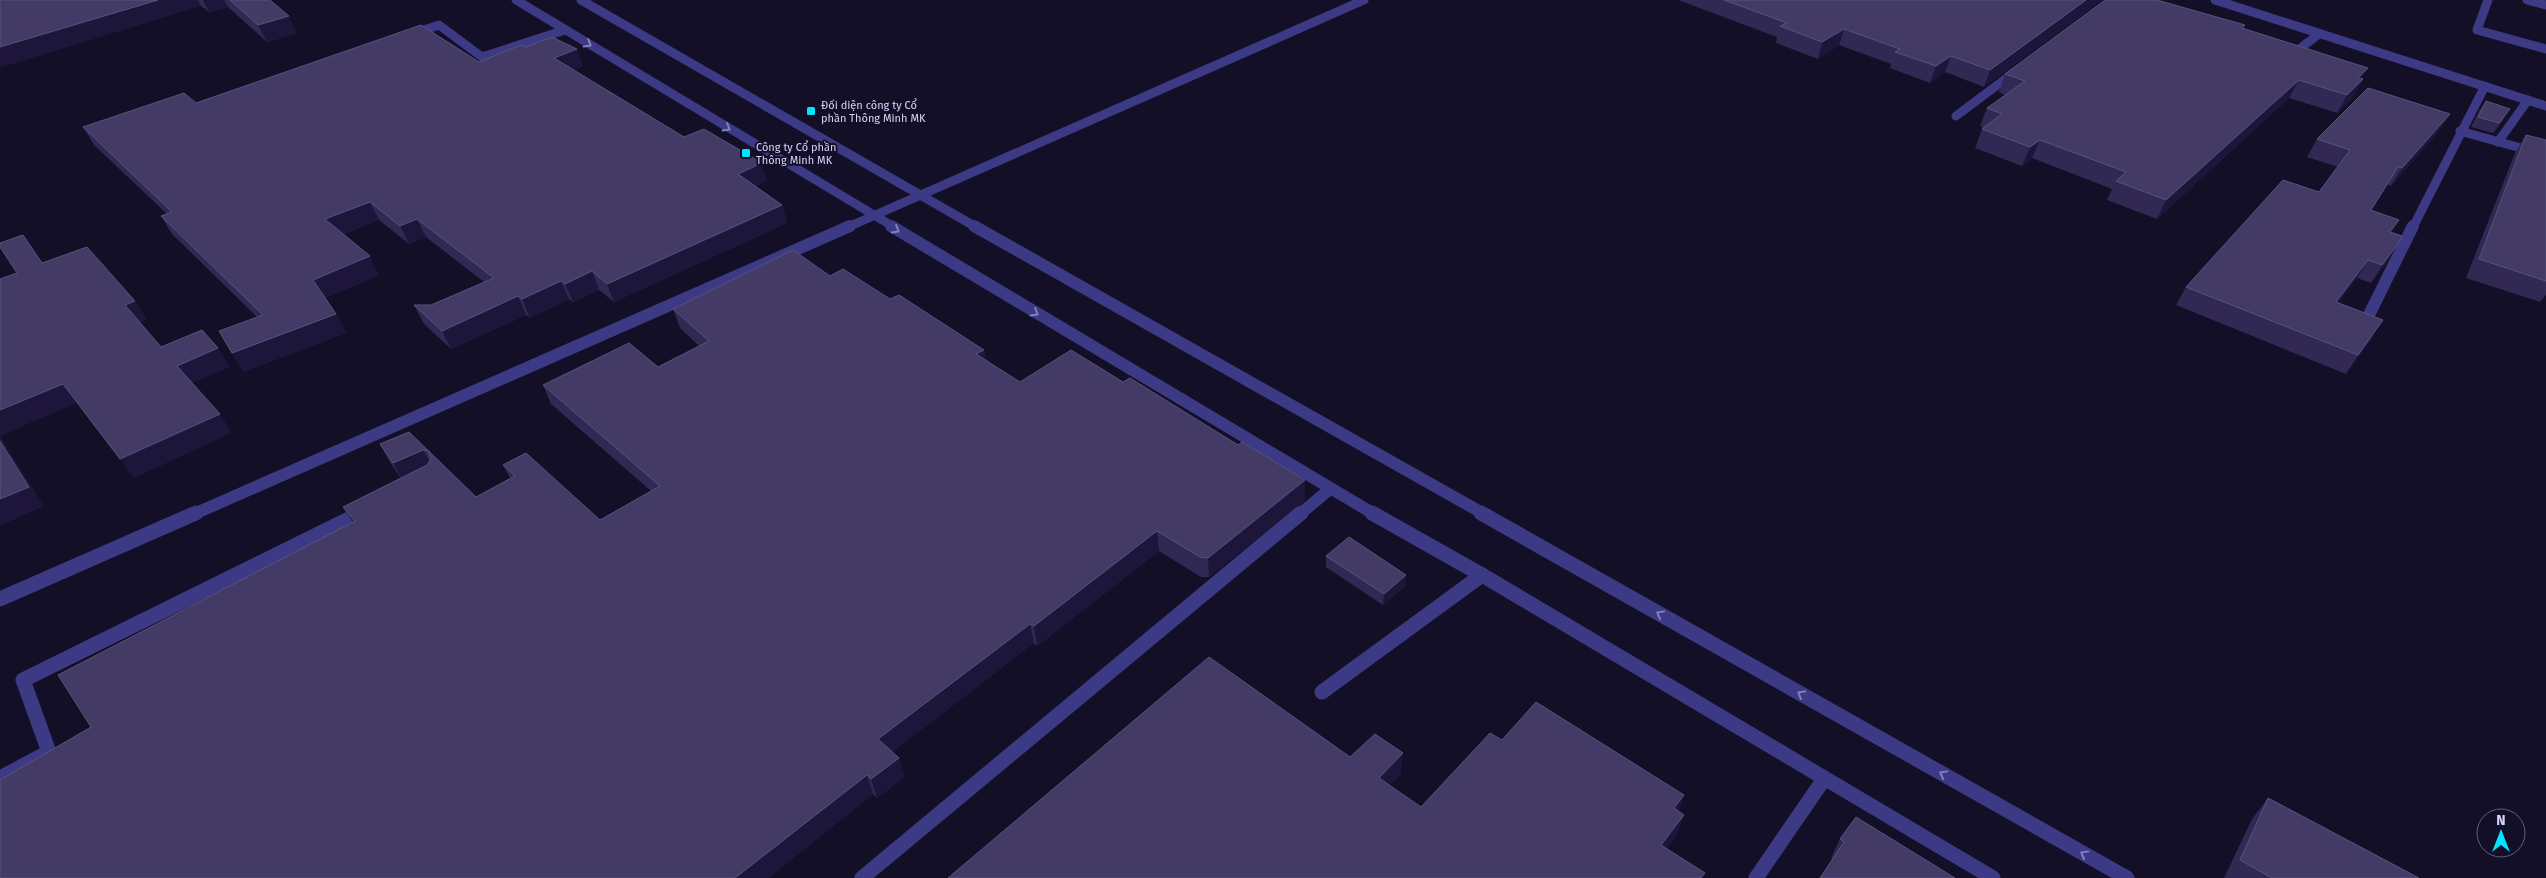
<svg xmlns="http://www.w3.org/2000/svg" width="2546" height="878" font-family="'Fira Sans',sans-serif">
<rect width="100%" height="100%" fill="#130f26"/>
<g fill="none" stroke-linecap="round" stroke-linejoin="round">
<g stroke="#3d3a85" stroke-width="9">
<polyline points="412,34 439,25 482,57 565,30"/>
<polyline points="2288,51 2294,53 2319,34"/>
<polyline points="1956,116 2016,71"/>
<polyline points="2460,131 2546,155"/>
<polyline points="2498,142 2528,100"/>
<polyline points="2413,227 2485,86"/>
</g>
<g stroke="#3d3a85" stroke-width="12">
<polyline points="2363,327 2413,226"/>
<polyline points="358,514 364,511"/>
<polyline points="1300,514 1330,489"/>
</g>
<g stroke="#3d3a85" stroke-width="15">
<polyline points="1322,692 1482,575"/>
<polyline points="0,778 49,752 23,680 361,513"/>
<polyline points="862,878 1301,513"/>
<polyline points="1756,878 1824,779"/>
</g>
<g stroke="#3d3a85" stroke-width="9">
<polyline points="2215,0 2546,106"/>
<polyline points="2488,0 2477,30 2546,49"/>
<polyline points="2527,0 2546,5"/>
<polyline points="848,227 1364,0"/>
</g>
<polyline stroke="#3d3a85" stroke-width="12" points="194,514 850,226"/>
<polyline stroke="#3d3a85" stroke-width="15" points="0,599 196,513"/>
<g stroke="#3d3a85" stroke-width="9">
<polyline points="516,0 894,227"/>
<polyline points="581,0 976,227"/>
</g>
<g stroke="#3d3a85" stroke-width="12">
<polyline points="891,226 1374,514"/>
<polyline points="974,226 1484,514"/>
</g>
<g stroke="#3d3a85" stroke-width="15">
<polyline points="1372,513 1482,575 1993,878"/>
<polyline points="1481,513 2127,878"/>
</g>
</g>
<g fill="#312854">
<polygon points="0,0 270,0 297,33 267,42 228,7 209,12 201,6"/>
<polygon points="1678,0 2102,0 1984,87 1945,72 1930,83 1890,68 1891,64 1839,45 1818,59 1776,43 1777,37"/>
<polygon points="2245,25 2243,29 2363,79 2353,97 2337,113 2289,98 2157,219 2107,200 2112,189 2032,158 2022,166 1975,148 1982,129 1983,128 1980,126 1987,108 2005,95 1999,92 2005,74"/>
<polygon points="526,47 583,66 573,70 684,137 767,181 755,186 782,205 787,223 614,302 599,290 573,302 569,299 530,318 526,315 451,349 424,324 414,305 431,305 484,282 426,237 409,244 379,220 343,234 379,275 325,298 336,314 346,333 243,372 232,353 257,317 172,234 161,216 167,214 94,145 83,127 196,103 479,62"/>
<polygon points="2486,101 2504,119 2493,133 2471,127 2479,111"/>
<polygon points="2439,131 2391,186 2387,184 2371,210 2391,232 2387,262 2371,283 2357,278 2338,303 2371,339 2346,374 2176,305 2186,287 2319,192 2338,167 2307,157 2317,139"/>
<polygon points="2526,135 2546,140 2546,295 2540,302 2466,278 2515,153"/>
<polygon points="830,276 890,299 984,350 986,361 1020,382 1123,382 1305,480 1305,500 1209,577 1201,577 1159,551 1037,646 1034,643 892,752 899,758 904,777 877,798 873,794 768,878 0,878 91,727 352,522 343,507 401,478 391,464 380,444 409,432 476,497 510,478 503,465 600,520 651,491 551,404 543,385 658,367 699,346 680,328 673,309"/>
<polygon points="1326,556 1406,575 1405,586 1383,605 1326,567"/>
<polygon points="2268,798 2419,878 2224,878 2252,819"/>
<polygon points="1840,839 1955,878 1832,859 1831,858"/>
</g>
<g fill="#1d163a">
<polygon points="158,0 198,0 201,6 0,68 0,47"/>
<polygon points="203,0 224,0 228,7 209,12"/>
<polygon points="2086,0 2102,0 1984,87 1990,70"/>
<polygon points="289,16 297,33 267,42 258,25"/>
<polygon points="1844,29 1839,45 1818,59 1822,42"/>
<polygon points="577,49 583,66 560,75 554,58"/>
<polygon points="1951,56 1945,72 1930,83 1936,66"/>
<polygon points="2368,68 2360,82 2363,79 2353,97 2337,113 2347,95 2358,78"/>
<polygon points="2299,80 2289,98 2157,219 2166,200"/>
<polygon points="2450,114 2439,131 2391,186 2402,168"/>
<polygon points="2040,140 2032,158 2022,166 2030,147"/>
<polygon points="762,163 767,181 743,192 738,174"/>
<polygon points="370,202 379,220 335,238 325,219"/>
<polygon points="782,205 787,223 614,302 607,284"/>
<polygon points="417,219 426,237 409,244 400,226"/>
<polygon points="2398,244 2387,262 2371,283 2382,265"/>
<polygon points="370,256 379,275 323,299 313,280"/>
<polygon points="2368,260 2357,278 2325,321 2336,302"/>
<polygon points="592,271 599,290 573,302 565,284"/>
<polygon points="561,281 569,299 530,318 522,299"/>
<polygon points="518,296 526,315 451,349 442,331"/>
<polygon points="135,301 147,319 137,324 125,305"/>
<polygon points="336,314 346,333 243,372 232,353"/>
<polygon points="2383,320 2371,339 2346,374 2358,355"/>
<polygon points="218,348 230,367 190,384 177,366"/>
<polygon points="984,350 987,369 976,354"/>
<polygon points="63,384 77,403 0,436 0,410"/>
<polygon points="220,414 232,433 134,478 120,459"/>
<polygon points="0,436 44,506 0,526"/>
<polygon points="423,450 434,469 404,483 393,463"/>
<polygon points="1305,480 1305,500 1209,577 1208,558"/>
<polygon points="1157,531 1159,551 1037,646 1034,626"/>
<polygon points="1406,575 1405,586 1383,605 1384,594"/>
<polygon points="1030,624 1034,643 884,759 878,739"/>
<polygon points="1403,753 1401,774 1378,798 1379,778"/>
<polygon points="899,758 904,777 877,798 871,779"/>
<polygon points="867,775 873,794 768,878 735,878"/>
<polygon points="1684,795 1678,815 1674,808"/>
<polygon points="1684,815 1677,835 1654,865 1661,845"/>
</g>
<g fill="#433a66" stroke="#5a527e">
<polygon points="0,0 158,0 0,47"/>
<polygon points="230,0 270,0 289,16 258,25"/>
<polygon points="1724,0 2086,0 1990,70 1951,56 1936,66 1895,52 1900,49 1844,29 1822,42 1780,26 1787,23"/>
<polygon points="2105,0 2157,0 2245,25 2242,28 2368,68 2358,78 2363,79 2347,95 2299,80 2166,200 2116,181 2126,172 2040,140 2030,147 1982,129 2002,114 1987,108 2025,81 2005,74"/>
<polygon points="421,25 479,62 521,45 526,47 552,37 577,49 554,58 684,137 704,129 762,163 738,174 782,205 607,284 592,271 565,284 561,281 522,299 518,296 442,331 414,305 431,305 494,278 417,219 400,226 370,202 325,219 370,256 313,280 336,314 232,353 219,331 263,315 161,216 172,212 83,127 184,93 196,103"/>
<polygon points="2368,88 2450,114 2402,168 2398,167 2371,210 2399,220 2390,232 2402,236 2398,244 2382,265 2368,260 2336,302 2383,320 2358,355 2186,287 2283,180 2319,192 2350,150 2317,139"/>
<polygon points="2486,101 2510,109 2499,123 2478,117"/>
<polygon points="2526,135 2546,140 2546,281 2479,259"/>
<polygon points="23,235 42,263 87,247 135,301 125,305 161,347 202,330 218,348 177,366 220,414 120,459 63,384 0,410 0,279 17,273 0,247 0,243"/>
<polygon points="793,250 830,276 843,269 890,299 899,295 984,350 976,354 1020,382 1071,350 1123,382 1130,378 1238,445 1242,442 1305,480 1208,558 1200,557 1157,531 1034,626 1030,624 878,739 899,758 871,779 867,775 735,878 0,878 0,780 91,727 58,675 355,521 343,507 427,465 431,459 428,451 423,450 393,463 380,444 409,432 476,497 515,476 503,465 526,453 600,520 660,486 543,385 629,343 658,367 709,341 673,309"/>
<polygon points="0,441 29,487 0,499"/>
<polygon points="1349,537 1406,575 1384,594 1326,556"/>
<polygon points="1209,657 1350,757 1375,734 1403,753 1379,778 1421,807 1490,733 1502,740 1536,702 1684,795 1674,808 1684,815 1661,845 1705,873 1701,878 948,878"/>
<polygon points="2268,798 2419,878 2272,878 2240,860"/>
<polygon points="1856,817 1955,878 1820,878 1844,842 1840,839"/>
</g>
<defs><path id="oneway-chevron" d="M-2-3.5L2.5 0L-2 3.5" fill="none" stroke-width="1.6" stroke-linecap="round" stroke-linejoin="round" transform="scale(1.25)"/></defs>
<g stroke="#837fbc">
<use href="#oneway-chevron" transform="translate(588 44) rotate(31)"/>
<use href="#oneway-chevron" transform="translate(727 128) rotate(31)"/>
<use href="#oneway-chevron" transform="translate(896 230) rotate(31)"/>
<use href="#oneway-chevron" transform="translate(1035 313) rotate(31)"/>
<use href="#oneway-chevron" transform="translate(1660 614) rotate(-151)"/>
<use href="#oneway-chevron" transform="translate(1801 694) rotate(-151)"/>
<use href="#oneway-chevron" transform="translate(1943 774) rotate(-151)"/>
<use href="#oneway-chevron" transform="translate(2084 854) rotate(-151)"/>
</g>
<g fill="#00e5ff" stroke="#130f26" stroke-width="2">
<rect x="806" y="106" width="10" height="10" rx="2.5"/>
<rect x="741" y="148" width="10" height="10" rx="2.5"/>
</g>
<g text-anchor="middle" stroke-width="4" stroke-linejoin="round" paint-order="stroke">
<g font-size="11" fill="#d9d4ff" stroke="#130f26" text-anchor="start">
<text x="821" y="109">Đối diện công ty Cổ<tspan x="821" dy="13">phần Thông Minh MK</tspan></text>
<text x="756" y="151">Công ty Cổ phần<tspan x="756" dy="13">Thông Minh MK</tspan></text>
</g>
</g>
<g transform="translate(2501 833)"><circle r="24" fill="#130f26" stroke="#625e7d"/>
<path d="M0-4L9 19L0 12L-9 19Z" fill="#00e5ff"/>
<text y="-8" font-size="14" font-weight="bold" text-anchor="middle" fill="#d9d4ff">N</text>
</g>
</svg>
